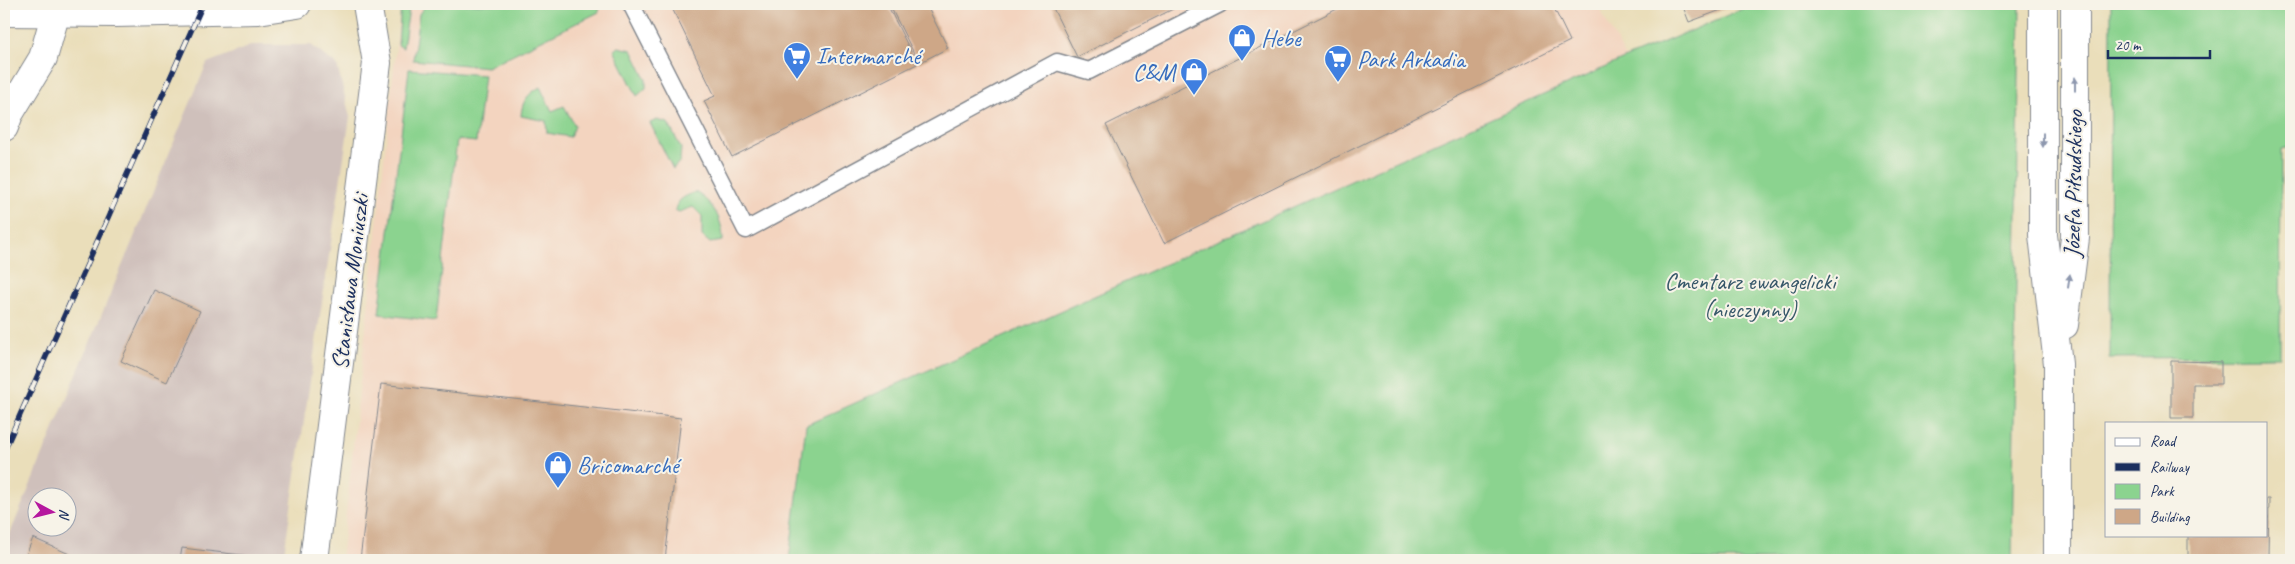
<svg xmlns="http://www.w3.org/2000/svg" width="2295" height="564" font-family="Caveat,sans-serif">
<rect width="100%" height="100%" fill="#f7f3e8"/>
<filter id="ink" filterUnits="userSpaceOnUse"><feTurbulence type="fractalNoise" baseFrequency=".02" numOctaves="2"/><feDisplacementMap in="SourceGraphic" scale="10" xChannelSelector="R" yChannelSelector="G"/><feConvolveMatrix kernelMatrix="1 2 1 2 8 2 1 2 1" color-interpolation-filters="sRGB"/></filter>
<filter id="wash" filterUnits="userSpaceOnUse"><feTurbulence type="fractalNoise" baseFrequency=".0096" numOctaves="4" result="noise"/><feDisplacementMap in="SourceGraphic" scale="20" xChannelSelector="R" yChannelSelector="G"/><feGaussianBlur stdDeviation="1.12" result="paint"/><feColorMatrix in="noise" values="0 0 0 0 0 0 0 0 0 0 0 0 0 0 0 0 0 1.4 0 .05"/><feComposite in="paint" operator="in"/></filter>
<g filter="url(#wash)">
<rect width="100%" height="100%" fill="#eadeba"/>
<polygon fill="#f3d4bf" points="409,4 1597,4 1626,58 806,425 789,560 341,560 399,20"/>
<path fill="#cfc0bb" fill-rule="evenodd" d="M253,45H311L337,65L350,117L283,560H4V548L207,63ZM38,496H68V526H38Z"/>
<g fill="#8bd38f" stroke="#538176">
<polygon points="401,4 412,4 409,9 403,48 398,45"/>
<polygon points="426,4 600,4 599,12 487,67 413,60 419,14"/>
<polygon points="1754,4 2020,4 2012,560 789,560 806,425 1626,58"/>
<polygon points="2111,4 2291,4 2291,147 2281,149 2280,357 2110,358"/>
<polygon points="619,47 632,50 646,79 646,88 637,96 614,50"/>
<polygon points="409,69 484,75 476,142 457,140 436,321 379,314"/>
<path d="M540,87L552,111L564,106L575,126L570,137L547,133L546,121L521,116C522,101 527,95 540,87Z"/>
<polygon points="657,120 668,123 681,148 680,161 673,169 650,123"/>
<path d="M695,192C713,202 723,220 723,241L710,243L702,236V216L693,207L679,212L675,210C677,199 686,196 695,192Z"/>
</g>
<g id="blocks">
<g fill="#cea787">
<polygon points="670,4 887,4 917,64 732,157 704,101 715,96"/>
<polygon points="889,4 926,4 948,48 919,63"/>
<polygon points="1051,4 1183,4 1077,57"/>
<polygon points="1347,4 1552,4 1570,41 1164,243 1106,125"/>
<polygon points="1682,4 1737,4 1689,22"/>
<polygon points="154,290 200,311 167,382 121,361"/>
<polygon points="2171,361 2221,362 2221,384 2193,384 2193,418 2171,418"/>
<polygon points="381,384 681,418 665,560 360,560"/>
<polygon points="2266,499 2269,499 2268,557 2252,557 2252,560 2188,560 2188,535 2266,535"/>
<polygon points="33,538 83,560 24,560"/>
<polygon points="182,548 250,556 249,560 180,560"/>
</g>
</g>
</g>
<g filter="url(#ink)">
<use href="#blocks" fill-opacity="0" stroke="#82868c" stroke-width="1"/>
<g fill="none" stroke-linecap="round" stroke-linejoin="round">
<defs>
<polyline id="service" points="631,4 746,230 1057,62 1089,71 1220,4"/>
<polyline id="minor" points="4,127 9,114 43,58 56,12"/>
<g id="tertiary">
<polyline points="4,12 115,13 258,10 297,4"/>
<polyline points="314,560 377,63 367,4"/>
</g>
<g id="primary">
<polyline points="2043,4 2043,235 2058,364 2058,560"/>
<polyline points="2064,325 2075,238 2075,4"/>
</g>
</defs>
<use href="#service" stroke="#82868c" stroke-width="19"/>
<use href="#minor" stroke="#82868c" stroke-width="30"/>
<use href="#tertiary" stroke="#82868c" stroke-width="30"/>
<use href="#primary" stroke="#82868c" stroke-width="30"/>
<use href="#service" stroke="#fff" stroke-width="16"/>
<use href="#minor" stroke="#fff" stroke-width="28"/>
<use href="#tertiary" stroke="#fff" stroke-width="28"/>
<use href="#primary" stroke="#fff" stroke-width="28"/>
<defs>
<polyline id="rail" points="4,451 203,4"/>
</defs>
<use href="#rail" stroke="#1b2f5e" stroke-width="5.5"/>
<use href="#rail" stroke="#f7f3e8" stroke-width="4" stroke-dasharray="11" stroke-linecap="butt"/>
</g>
<defs><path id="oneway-solid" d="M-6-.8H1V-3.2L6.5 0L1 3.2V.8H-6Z" transform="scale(1.25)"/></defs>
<g fill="#8d97ae">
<use href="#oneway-solid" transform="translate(2075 84) rotate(-90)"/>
<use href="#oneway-solid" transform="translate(2043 140) rotate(90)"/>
<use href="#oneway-solid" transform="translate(2069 281) rotate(-82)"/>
</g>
</g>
<defs>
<symbol id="shop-pin" viewBox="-11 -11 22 30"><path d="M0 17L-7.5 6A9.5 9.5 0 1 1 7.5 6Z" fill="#3f7fe0" stroke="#f7f3e8"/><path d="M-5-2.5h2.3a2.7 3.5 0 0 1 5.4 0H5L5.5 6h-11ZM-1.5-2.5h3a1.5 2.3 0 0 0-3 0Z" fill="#fff"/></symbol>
<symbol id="supermarket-pin" viewBox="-11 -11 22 30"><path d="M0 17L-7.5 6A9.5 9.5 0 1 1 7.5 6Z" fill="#3f7fe0" stroke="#f7f3e8"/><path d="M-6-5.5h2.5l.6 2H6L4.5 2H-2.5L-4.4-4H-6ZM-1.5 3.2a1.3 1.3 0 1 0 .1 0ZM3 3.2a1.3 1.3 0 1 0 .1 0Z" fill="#fff"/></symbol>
</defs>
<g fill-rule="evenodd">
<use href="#shop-pin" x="1226" y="22" width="32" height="43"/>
<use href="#supermarket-pin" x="781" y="40" width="32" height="43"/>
<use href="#supermarket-pin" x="1322" y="43" width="32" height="43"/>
<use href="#shop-pin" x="1178" y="56" width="32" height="43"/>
<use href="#shop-pin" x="542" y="449" width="32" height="43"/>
</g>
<g text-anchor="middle" stroke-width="4" stroke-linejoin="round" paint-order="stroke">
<g font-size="24" fill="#366cbe" stroke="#f7f3e8" text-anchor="start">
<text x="1261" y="46">Hebe</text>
<text x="816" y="64">Intermarché</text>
<text x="1357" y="67">Park Arkadia</text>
<text x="1175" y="80" text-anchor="end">C&amp;M</text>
<text x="577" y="473">Bricomarché</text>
</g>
<g font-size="24" fill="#1b2f5e" stroke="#f7f3e8">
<text transform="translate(2073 184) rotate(-89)" y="8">Józefa Piłsudskiego</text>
<text transform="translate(350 282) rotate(-83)" y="8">Stanisława Moniuszki</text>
</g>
<g font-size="24" fill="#37586a" stroke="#f7f3e8">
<text x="1750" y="289">Cmentarz ewangelicki<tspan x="1750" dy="28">(nieczynny)</tspan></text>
</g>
</g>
<rect width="2295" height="564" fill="none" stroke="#f7f3e8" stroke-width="20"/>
<rect x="2105" y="422" width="162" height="115" fill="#f7f3e8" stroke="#9fa5b1"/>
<rect x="2115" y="438" width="25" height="8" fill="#ffffff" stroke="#9fa5b1"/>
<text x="2150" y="446" font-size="15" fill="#1b2f5e">Road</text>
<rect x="2115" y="463" width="25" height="8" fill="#1b2f5e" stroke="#9fa5b1"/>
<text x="2150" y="472" font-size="15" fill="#1b2f5e">Railway</text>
<rect x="2115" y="484" width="25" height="15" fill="#8bd38f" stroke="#9fa5b1"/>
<text x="2150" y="496" font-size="15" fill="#1b2f5e">Park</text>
<rect x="2115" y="509" width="25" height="15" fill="#cea787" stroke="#9fa5b1"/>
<text x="2150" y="522" font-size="15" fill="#1b2f5e">Building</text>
<g transform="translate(52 512) rotate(97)"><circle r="24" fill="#f7f3e8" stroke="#9fa5b1"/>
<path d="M0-4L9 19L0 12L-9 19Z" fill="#b5179e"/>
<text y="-8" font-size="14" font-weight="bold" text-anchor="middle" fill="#1b2f5e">N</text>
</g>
<path d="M2108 50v8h102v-8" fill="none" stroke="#1b2f5e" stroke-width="2.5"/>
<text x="2115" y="50" font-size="15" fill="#1b2f5e" stroke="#f7f3e8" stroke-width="4" paint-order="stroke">20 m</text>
</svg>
